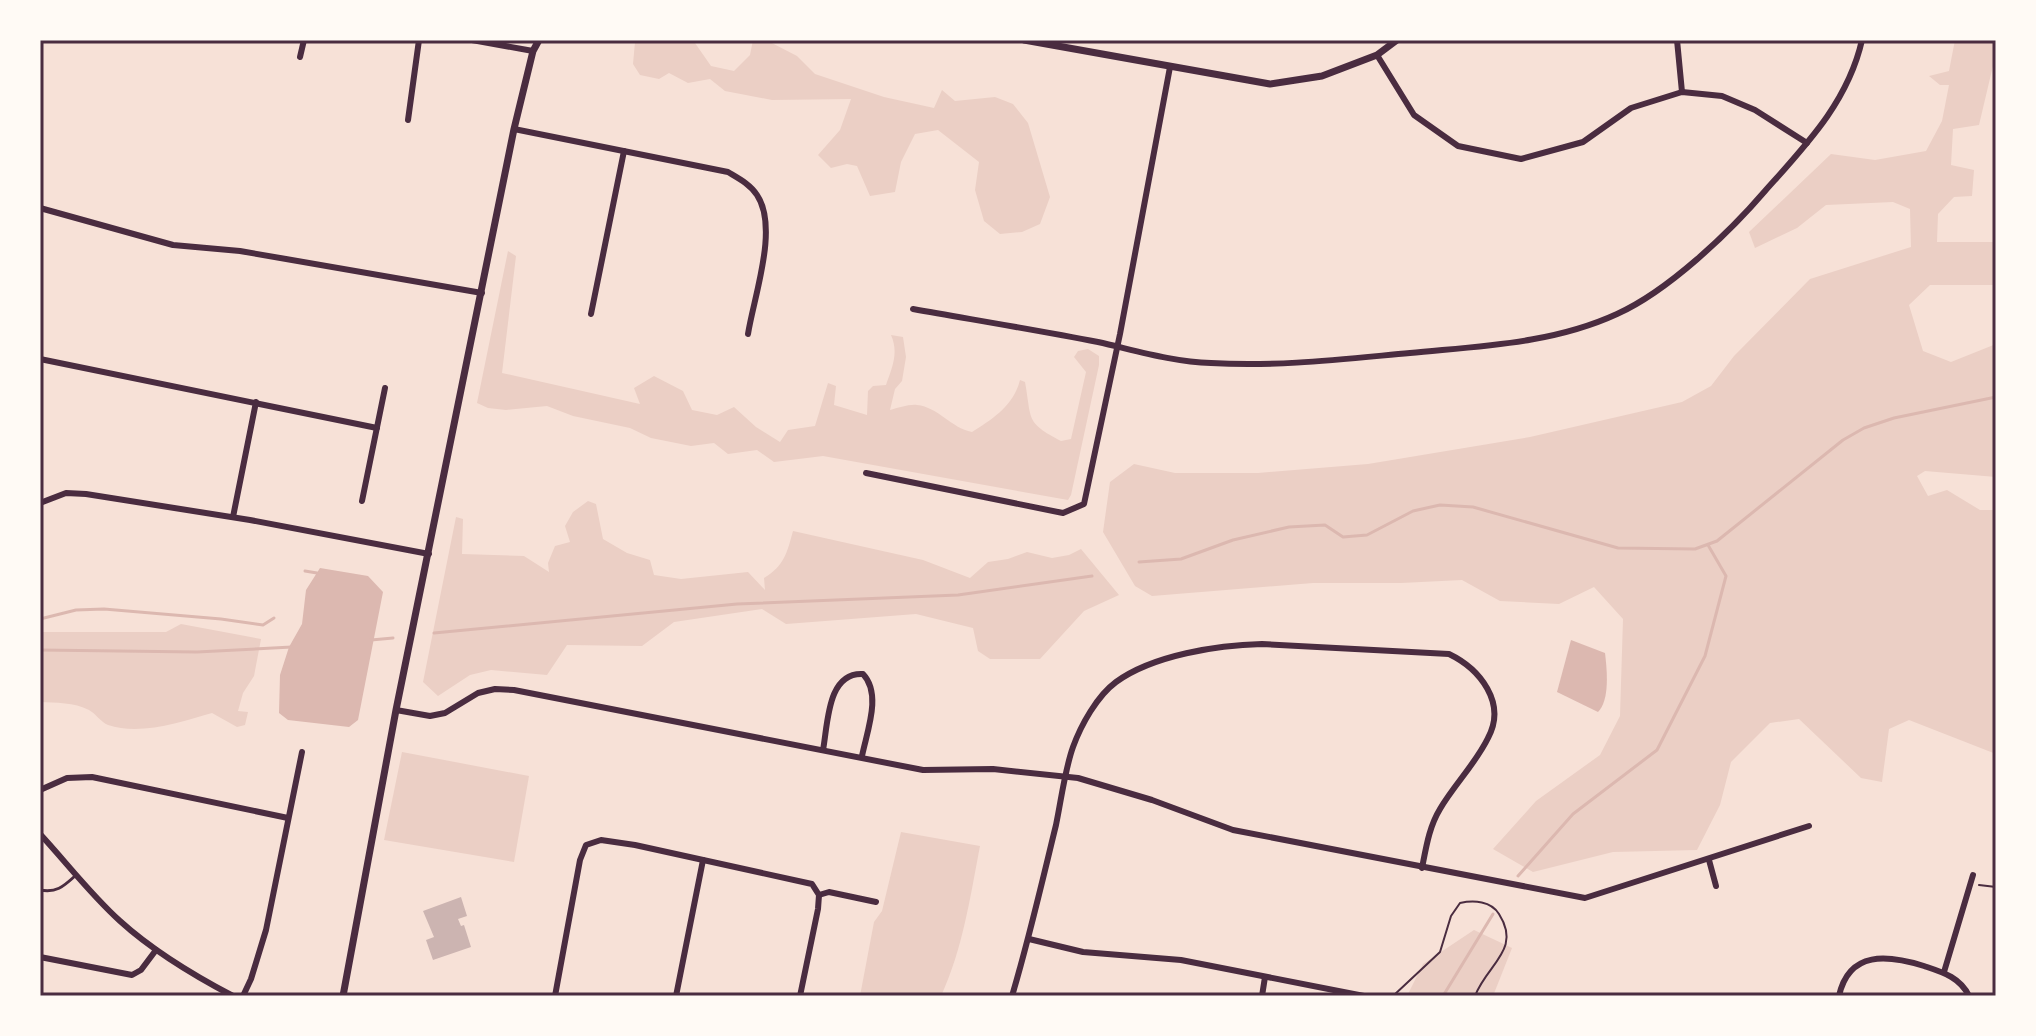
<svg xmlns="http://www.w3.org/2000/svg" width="2036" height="1036" font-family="'PT Sans',sans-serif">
<rect width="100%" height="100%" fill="#f7e1d7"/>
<g fill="#ebcfc5">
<polygon points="665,40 695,43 711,66 734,71 750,55 753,40 766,40 797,56 815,74 884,97 934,108 942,90 955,101 995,97 1013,104 1028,123 1050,197 1040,224 1022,232 1000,234 984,221 975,190 979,162 938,130 915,134 901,162 895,192 870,196 857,166 847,164 831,168 818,155 840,130 851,99 772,100 725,91 710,79 688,83 669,73 659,79 640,75 633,64 635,42"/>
<polygon points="1955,40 1996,40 1996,53 1979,125 1953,129 1951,165 1974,170 1972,196 1954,197 1938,214 1937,242 1996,242 1996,285 1930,285 1909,305 1923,351 1951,362 1996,344 1996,477 1925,471 1917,476 1928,496 1947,490 1980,510 1996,510 1996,754 1909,720 1889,729 1882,782 1861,778 1799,719 1770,723 1731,762 1720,805 1697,850 1613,852 1533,872 1493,849 1536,801 1600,755 1620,716 1623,619 1594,587 1559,604 1500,601 1462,580 1401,583 1313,583 1152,596 1135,586 1103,532 1110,482 1134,464 1175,473 1258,473 1368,464 1530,437 1682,402 1711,386 1734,356 1810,279 1911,247 1910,209 1893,202 1826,205 1797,228 1755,248 1749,232 1831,154 1875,160 1926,151 1942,121 1949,85 1940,85 1929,76 1949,71"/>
<path d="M508,251L516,256L502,373L640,404L634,388L654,376L683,391L692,410L717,415L734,407L756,427L780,442L788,430L815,426L828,383L836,386L834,405L867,415L868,391L873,386L886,385C892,368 899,353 891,335L903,337L906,357L902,381L895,389L890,410C898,408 909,404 917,405C938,407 951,428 972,432C993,419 1014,405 1020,380L1025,382C1032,420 1025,422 1061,441L1071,439L1086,372L1074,357L1078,351L1088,349L1099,356V365L1071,495L1068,500L823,456L774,462L757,450L728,454L714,443L691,446L651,438L630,428L573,416L547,406L506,410L488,408L477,403Z"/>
<path d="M588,501L596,504L603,539L627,553L650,560L654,575L681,579L748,572L765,590L764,578C784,566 787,553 793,531L923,560L970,578L988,562L1008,559L1027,552L1052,558L1069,555L1081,549L1119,595L1084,611L1040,659H990L978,651L973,628L916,614L786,624L762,609L674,622L642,646L567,645L547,675L491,670L470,675L438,696L423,682L456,517L463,519L462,554L524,556L549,572L548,563L555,546L570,542L565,526L573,512Z"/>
<path d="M181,624L261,639L254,676L243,693L238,711L248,712L245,725L237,727L212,713C181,722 140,736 108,725C101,722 96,714 89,710C74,702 56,703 40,702V632H166Z"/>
<polygon points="402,752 529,776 514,862 384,840"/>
<path d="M901,832L980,846C970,898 963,948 941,996H860L874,922L882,911Z"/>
<polygon points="1474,930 1512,948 1493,996 1407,996 1423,964"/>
</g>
<g fill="#dcb8b0">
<polygon points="320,568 368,576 383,592 358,720 349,727 288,720 279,713 280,675 289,647 302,624 306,590"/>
<path d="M1571,640L1605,653C1607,670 1610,700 1598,712L1557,692Z"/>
</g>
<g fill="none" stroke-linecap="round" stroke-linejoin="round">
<g stroke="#dcb8b0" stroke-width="3">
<polyline points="1139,562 1181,559 1233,540 1289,527 1325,525 1343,537 1367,535 1413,511 1440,505 1473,507 1618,548 1695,549 1717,541 1843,440 1864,428 1894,418 1996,397"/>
<polyline points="305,571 317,573"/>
<polyline points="40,619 76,610 104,609 221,619 263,625 274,618"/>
<polyline points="434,633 737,604 958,595 1092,576"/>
<polyline points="371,640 393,638"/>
<polyline points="40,650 197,652 292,647"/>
<polyline points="1518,876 1573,814 1657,750 1705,656 1726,576 1708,545"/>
<polyline points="1443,996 1493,914"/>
</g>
</g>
<polygon fill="#ccb4b1" points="461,897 467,916 458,919 461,926 464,925 471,947 433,960 426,940 434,937 423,911"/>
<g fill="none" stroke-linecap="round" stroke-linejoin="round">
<g stroke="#4a2c40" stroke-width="2">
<polyline points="1979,885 1996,887"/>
<path d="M1393,996L1440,952L1451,916L1460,903C1474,900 1491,901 1499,914C1522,950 1487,964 1475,996"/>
</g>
<path stroke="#4a2c40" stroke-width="3" d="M40,890C56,893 63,887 75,876"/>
<g stroke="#4a2c40" stroke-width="6">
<polyline points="472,40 533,51"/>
<polyline points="1677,40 1682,92"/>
<polyline points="1377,55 1414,115 1458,146 1521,159 1583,142 1631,108 1682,92 1722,96 1755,110 1807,143"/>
<polyline points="300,57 304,40"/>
<polyline points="408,120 419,40"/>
<path d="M514,129L728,172C738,178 750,184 757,195C779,228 754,296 748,334"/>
<polyline points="40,208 173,245 240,251 482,293"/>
<path d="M913,309C975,320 1036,330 1098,342C1134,350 1173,362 1211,363C1278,367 1344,359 1410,353C1480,346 1552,344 1617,314C1668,291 1729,233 1765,191C1806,145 1848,102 1862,40"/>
<polyline points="591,314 624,151"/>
<polyline points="40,359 377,428"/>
<polyline points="866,473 1063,513 1084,504 1120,334 1170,67"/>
<polyline points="362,501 385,388"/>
<polyline points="40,503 66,493 86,494 250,520 429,554"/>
<polyline points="233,517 256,402"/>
<polyline points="396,710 430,716 445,713 478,693 495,689 514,690 923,770 993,769 1078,778 1152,800 1233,830 1585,898 1809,826"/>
<path d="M823,750C828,724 827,672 863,674C882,694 867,731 862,756"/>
<polyline points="40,790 67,778 92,777 288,818"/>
<path d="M40,834C66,862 91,895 120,921C153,951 193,975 233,996"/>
<polyline points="1709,860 1716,886"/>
<polyline points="819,895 829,892 876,902"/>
<polyline points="1029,939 1083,952 1181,960 1364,996"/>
<polyline points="40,957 132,975 141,970 156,950"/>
<polyline points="1944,972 1973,875"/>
<polyline points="243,996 251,979 266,930 302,752"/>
<polyline points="555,996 580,860 586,845 601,840 635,845 812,884 819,895 818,909 800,996"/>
<polyline points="676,996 703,860"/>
<path d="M1012,996C1029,939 1042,882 1056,825C1061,801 1065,769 1073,747C1081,725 1097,696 1116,682C1153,655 1218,645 1262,644L1449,654C1480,669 1507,703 1488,738C1476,763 1454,785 1440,809C1429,827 1426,848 1422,868"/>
<polyline points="1262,996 1265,977"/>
<path d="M1839,996C1849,950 1888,955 1924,966C1942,972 1960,977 1969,996"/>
</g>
<g stroke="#4a2c40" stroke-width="7">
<polyline points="1024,40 1270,84 1322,76 1377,55 1397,40"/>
<polyline points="343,996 396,710 514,129 533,51 539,40"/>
</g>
</g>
<rect width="2036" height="1036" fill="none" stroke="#fffaf5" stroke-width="84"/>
<rect x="42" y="42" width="1952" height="952" fill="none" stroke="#4a2c40" stroke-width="3"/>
</svg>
